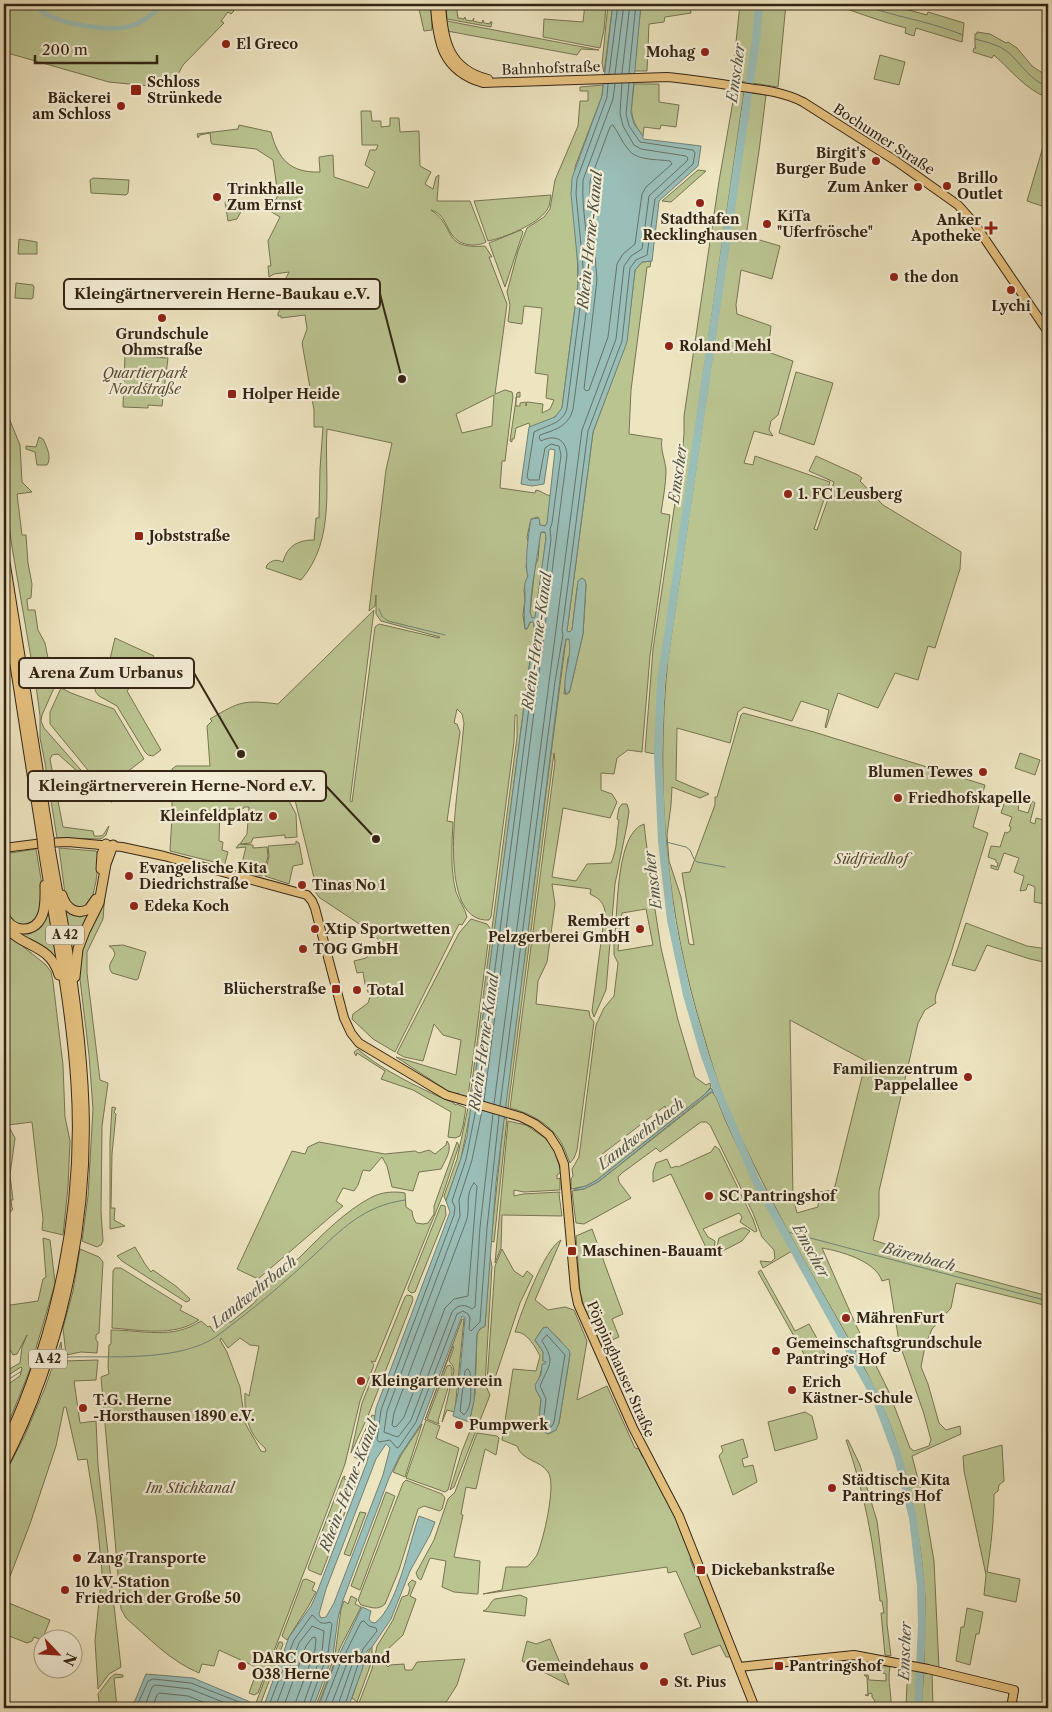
<svg xmlns="http://www.w3.org/2000/svg" width="1052" height="1712" font-family="'Libre Caslon Text',serif">
<rect width="100%" height="100%" fill="#ede4c0"/>
<filter id="stains"><feTurbulence type="fractalNoise" baseFrequency=".004" numOctaves="4"/><feColorMatrix values="0 0 0 0 .2 0 0 0 0 .09 0 0 0 0 .02 0 0 0 .5 -.17"/></filter>
<radialGradient id="worn" r=".72"><stop offset=".6" stop-color="#630" stop-opacity="0"/><stop offset="1" stop-color="#630" stop-opacity=".3"/></radialGradient>
<g fill="#bac491" stroke="#777452" fill-rule="evenodd">
<polygon points="4,4 235,4 231,8 234,11 231,14 228,12 221,21 224,23 183,65 175,80 171,78 167,86 160,87 109,82 4,52"/>
<polygon points="418,4 431,4 432,30 424,31"/>
<polygon points="446,4 456,4 458,18 464,19 465,17 466,20 472,21 474,18 473,21 482,23 483,20 484,23 490,24 490,22 492,22 491,27 447,19"/>
<polygon points="585,4 606,4 604,30 600,48 543,37 544,19 583,22"/>
<polygon points="608,4 613,4 604,72 602,64"/>
<polygon points="641,4 690,4 691,13 665,17 664,22 649,24 647,71 634,71"/>
<polygon points="740,4 786,4 778,87 732,80"/>
<path d="M840,4H887L927,15L928,12L964,23L962,42L916,28L914,36L905,33L906,28C882,22 862,14 838,6Z"/>
<polygon points="446,21 447,21 599,50 581,49 577,55 447,31"/>
<path d="M977,32L990,34L1006,43L1008,42L1017,48L1032,66L1047,76L1048,79V98C1025,89 1012,71 994,55L992,58L973,52L974,48H976L975,46V34H977Z"/>
<polygon points="880,55 905,62 899,85 874,79"/>
<path d="M634,84H659V102L679,105L676,127L661,125L660,129L644,127L643,136C627,116 632,108 634,84Z"/>
<path d="M603,85L602,96L575,167L578,284L562,408C557,420 542,423 530,427L529,423L516,428L514,439H512V442L510,441L517,393L520,392V397H516V406H520V403L526,402V406L527,402L543,404L542,413L550,409L554,400L546,398L548,375L535,373L542,308L524,306L522,324L509,322L508,321L510,305L507,292L518,251L527,228L544,217L550,209L555,180L578,126L580,101H588V91H580V87Z"/>
<polygon points="735,90 744,92 659,682 655,754 645,752 653,649 682,456 684,434 684,416 719,181"/>
<path d="M751,93L766,95L759,151L746,236L780,246L772,279L741,270L736,305L737,314L771,326L768,352L793,361L778,415L771,421L769,430L773,436L754,431L744,463L753,465L755,456L830,482L814,529L817,530L834,482L809,471L816,456L858,475L862,478L860,481L883,505L961,552L960,569L935,648L928,646L918,680L895,673L878,708L838,693L826,728L825,727L829,710L801,701L792,721L744,707L738,712L730,743L677,728L676,780L709,794L700,798L672,787L671,805L667,835L669,861L681,897L689,944L694,945L682,873L690,872L715,805V797H717L741,715L743,713L814,732L985,785L973,827L988,833L950,956L936,994L935,1000L936,1003L925,1010L918,1023L879,1191V1216L873,1240L923,1256L922,1262L1048,1296V1306L956,1283L951,1308L932,1329L925,1346L921,1367L928,1384L939,1423L946,1430L960,1426L961,1434L912,1456L924,1502L934,1561L939,1669L924,1666C924,1643 926,1620 925,1597C921,1540 911,1483 892,1430C873,1378 844,1331 817,1283C786,1229 757,1174 732,1118C720,1092 712,1064 704,1037C666,914 655,787 668,658ZM790,1020L866,1061L834,1190L819,1192L818,1207L797,1213L793,1197ZM822,1248C840,1251 876,1261 882,1281L889,1279L899,1342L924,1414L931,1440L929,1446L914,1451L910,1448L889,1392L855,1323Z"/>
<path d="M361,111H371L372,121H381V127L390,126V118H399L400,132L419,131L420,166L431,172L425,184L433,189L436,177L439,175L437,201H470L486,242C481,245 476,245 471,245C444,243 451,215 431,210C457,227 441,250 485,246L492,257H489L507,304L495,394L505,390L512,392L513,396L505,461H502L500,488L535,493L536,490C542,491 545,495 551,496L547,524L544,526L540,525L538,517L531,519L527,537L529,545L526,566L528,576L524,590L525,599L523,615L525,629H527L530,623L532,621L534,623V629L473,1098L470,1097L517,737V715H515L514,742L491,917L489,920C440,923 455,813 458,784C460,764 462,743 464,723L462,714L457,709L454,723L457,724L460,732L447,821L453,822C452,845 450,869 456,892C459,901 465,908 467,917L462,925L459,924L395,1052L373,1039L352,1019L353,1014L368,1003L370,997L365,984L363,972L357,973L354,961L366,958L381,942L364,927L320,898L316,893L315,882L295,800L289,801L296,814L297,837L285,838V835L253,838L251,843L240,844L247,834L249,807H244L243,809H220L219,841L223,842L222,850L228,852L224,867L214,862L170,851L172,816V769L176,766H210L207,726L212,721L210,719C240,701 244,700 278,704L374,610L350,801L352,802L375,627L379,624L439,638L440,637L381,621L376,614V595L375,606L369,611L386,470L392,443L327,429C324,479 337,539 301,580L266,568L267,565C272,560 276,559 283,562C287,546 298,540 314,540L316,518H319L320,469L323,427H314V410L302,343L307,329L305,315L281,318V316H278V313L280,310L277,289L273,288L275,283L284,282L289,272L274,274L269,277L268,266H271L268,241L280,217L270,211L278,195L273,160L256,149L212,144L211,142L210,133L200,135L198,138L197,134L238,129L239,125L271,132C278,159 290,173 320,172L319,157L333,155L334,177L368,188L375,172L365,165L370,150H376L378,145H362ZM494,395L492,426L462,433L456,414Z"/>
<polygon points="1048,130 1048,208 1027,201"/>
<polygon points="698,170 706,171 671,202 662,201"/>
<polygon points="93,178 129,180 128,193 126,195 91,193 90,180"/>
<path d="M551,195C550,200 550,206 547,210C538,224 504,238 488,241L474,201Z"/>
<polygon points="234,201 245,204 237,219 228,221 225,202"/>
<polygon points="521,230 523,232 505,287 489,243"/>
<polygon points="19,239 37,242 37,254 18,254"/>
<path d="M651,261L650,267H647L631,390L629,434L662,439C660,449 665,459 666,470C666,484 663,499 661,513L670,515L650,656L642,752L628,750L617,758L614,774L601,773V790L612,794L617,802L610,818L563,808L552,877L576,881L587,864L611,863C618,847 616,837 619,820L617,819L619,808L622,804H627L629,811L627,825L615,884L606,990L594,1017L592,1011L605,911C603,901 598,898 590,894L591,889L552,884L555,904L547,962L538,981L536,1004L589,1011L590,1017L594,1022L577,1150L574,1158L570,1163C567,1157 565,1149 561,1142C550,1124 530,1113 510,1108L555,762L554,753L508,1108L505,1107L566,639H570L571,653L568,658L564,694L569,693L570,690L583,634L586,585L584,579L577,588L572,630L570,632L567,631L593,432L623,351L627,336L635,270L642,262Z"/>
<polygon points="16,283 33,285 34,287 33,298 31,299 15,298"/>
<polygon points="125,355 168,358 162,406 148,405 148,408 123,407"/>
<polygon points="796,372 833,383 814,445 779,433"/>
<path d="M4,406L20,445L22,482L32,492L17,494L22,535H26L28,563L32,584L31,598L27,599L28,610H35L38,630L45,643L54,688L42,715L41,721L44,728L80,769L99,795L95,794L77,771L58,754L52,755L50,759L63,827L93,831L94,836C106,837 103,833 109,826L106,835L101,839L57,838L45,763L40,738V716L37,693L12,547L4,489Z"/>
<path d="M39,437L43,439C47,447 52,458 47,465H37L35,452L26,449V446L36,447Z"/>
<polygon points="542,532 546,533 546,538 536,616 533,619 531,617 530,613 535,566 538,559 540,534"/>
<polygon points="115,638 154,656 127,691 161,750 153,756 148,755 145,752 117,706 99,696 95,691 100,671 107,672"/>
<polygon points="61,688 71,693 114,709 144,759 106,788 113,800 112,802 111,802 87,769 50,724 50,712"/>
<polygon points="1020,753 1040,760 1035,775 1015,768"/>
<polygon points="1016,796 1020,798 1018,810 1028,813 1032,801 1035,803 1030,822 1035,824 1036,818 1047,821 1048,816 1048,902 1046,901 1045,904 1034,902 1035,887 1028,884 1026,890 1020,891 1024,876 1014,872 1019,858 1004,853 998,870 991,868 991,865 997,867 998,863 996,862 996,860 988,857 991,846 1000,847 1005,832 1007,833 1010,831 1011,827 1009,826 1012,817 1001,813 1005,801 1014,804"/>
<path d="M644,824L652,890L661,948L678,1020L695,1077L706,1085L710,1083L711,1087L704,1095L597,1180L586,1186L571,1189V1179L573,1176L572,1169L579,1157L596,1025L604,1008L614,996L618,963L614,955V941L619,937L618,951L653,945L646,909L622,913L619,934L615,933C618,908 616,833 644,824ZM665,1106L666,1113L663,1116L623,1145L614,1149L600,1160L597,1158Z"/>
<polygon points="296,841 299,843 303,864 293,866 289,884 265,876 269,856 268,846 296,844"/>
<polygon points="239,844 253,845 253,848 267,847 268,857 262,876 240,871 246,847 236,848"/>
<polygon points="59,848 96,851 99,857 96,881 92,899 88,905 83,908 73,906 65,894"/>
<polygon points="36,849 42,885 40,914 32,924 19,926 6,913 4,905 4,854"/>
<polygon points="106,879 103,919 87,952 87,973 100,1080 108,1083 102,1126 101,1212 103,1241 101,1245 97,1247 82,1241 88,1196 93,1109 89,1055 79,971 81,952"/>
<polygon points="47,904 56,958 54,959 25,940 9,926 27,931"/>
<polygon points="65,909 92,909 74,959"/>
<polygon points="471,919 487,924 490,928 468,1097 458,1095 458,1093 455,1094 448,1091 396,1057 456,1075 461,1040 443,1035 434,1024 423,1061 404,1057 397,1053 459,933"/>
<polygon points="966,923 1027,946 1048,949 1048,963 1030,959 987,945 975,971 952,965"/>
<polygon points="4,931 46,965 51,972 53,982 63,1065 65,1117 70,1141 68,1187 63,1235 42,1230 43,1219 32,1122 8,1125 15,1138 10,1175 13,1200 11,1200 12,1208 13,1209 4,1219"/>
<path d="M123,945L146,952L138,979L136,980L112,973C106,965 113,961 115,954L113,949L109,946Z"/>
<path d="M358,1049C379,1069 427,1092 454,1103L455,1105L457,1104L466,1108L463,1126L460,1136L455,1138L448,1137L451,1112L413,1090L381,1079L385,1071L357,1053L356,1056L354,1052Z"/>
<polygon points="712,1092 716,1097 727,1124 753,1179 792,1251 763,1268 760,1261 771,1262 775,1258 774,1250 762,1237 753,1213 710,1125 706,1122 701,1122 660,1152 656,1148 622,1173 618,1177 619,1182 631,1198 584,1224 576,1223 572,1191 584,1189 598,1182"/>
<polygon points="112,1107 116,1108 114,1112 116,1114 112,1154 111,1208 115,1208 114,1220 125,1226 110,1229 110,1141"/>
<polygon points="468,1108 471,1109 461,1158 446,1201 444,1196 457,1159"/>
<polygon points="504,1118 507,1119 494,1242 491,1241"/>
<polygon points="508,1121 526,1125 545,1138 554,1149 561,1172 557,1175 557,1179 560,1178 560,1190 524,1192 514,1190 514,1196 523,1194 560,1192 559,1194 562,1216 502,1215 501,1248 495,1263"/>
<path d="M447,1141C453,1148 446,1159 442,1167L441,1169L419,1172L413,1191L392,1187L387,1166L382,1157L370,1171L363,1170L358,1185L354,1191L343,1188L336,1201L343,1206L258,1279L237,1269L292,1151L305,1154L308,1147L319,1142L385,1154L415,1151L419,1153L429,1150L435,1154L446,1145Z"/>
<path d="M457,1142L459,1145L442,1197L375,1362L371,1361L374,1365L360,1401L345,1464L258,1693L254,1695L249,1693L258,1668L219,1650L214,1666L202,1664L199,1673C170,1661 149,1638 126,1618L121,1609L101,1377L109,1374L108,1366L109,1345L111,1344V1330C143,1330 172,1340 201,1321L208,1327L210,1326L214,1332L216,1330L214,1326L221,1320L231,1322L254,1303L258,1298L254,1295C270,1283 286,1270 301,1256C322,1235 345,1211 372,1197C382,1192 394,1191 405,1193L406,1207L412,1211L413,1217L416,1223L423,1224L428,1223L434,1214V1206ZM221,1338L228,1348L240,1338L250,1345L259,1346L249,1396L245,1393C244,1414 248,1434 265,1448L266,1451L264,1452L261,1451L245,1423L240,1387L227,1352L220,1340Z"/>
<polygon points="715,1146 719,1149 753,1219 757,1231 755,1232 740,1222 742,1217 739,1213 703,1229 708,1237 715,1241 714,1252 711,1258 671,1174 653,1182 653,1172 656,1163 667,1159 671,1168 677,1166 678,1167 711,1152"/>
<polygon points="441,1205 445,1206 446,1215 415,1292 411,1293 408,1290 408,1288"/>
<polygon points="742,1228 745,1228 750,1231 742,1241 715,1255 719,1238"/>
<polygon points="592,1229 623,1314 612,1319 619,1337 600,1345 584,1307 580,1291 576,1236"/>
<polygon points="43,1238 50,1240 55,1282 54,1287 29,1372 4,1434 4,1387 20,1376 22,1368 21,1367 4,1378 4,1372 20,1363 22,1347 27,1335 17,1354 13,1355 11,1351 6,1350 4,1354 4,1306 38,1301 43,1279 46,1277"/>
<path d="M561,1240L535,1300L548,1310L565,1307L574,1310L587,1341L577,1400L607,1386L635,1448L639,1449L642,1456L645,1458L675,1513L692,1556L690,1559L697,1577L699,1576L732,1657H726L720,1645L692,1655L684,1634L701,1627L676,1571L668,1573L667,1567L483,1594L502,1590L506,1567H527C531,1563 534,1559 537,1555C543,1541 557,1484 548,1472C540,1460 522,1461 517,1446L502,1440L513,1369L536,1371L540,1356C535,1346 526,1331 515,1332C521,1313 544,1249 561,1240ZM546,1327L559,1339L570,1354L559,1423L554,1431L548,1434L540,1429L538,1430L541,1399L536,1390L543,1364L546,1365V1362L543,1361V1352L535,1340L543,1328Z"/>
<polygon points="135,1247 145,1264 151,1272 153,1270 177,1287 190,1299 189,1301 186,1302 122,1261 117,1256"/>
<polygon points="80,1249 99,1257 103,1262 99,1333 96,1335 96,1340 98,1342 97,1353 81,1352 66,1355 63,1328 73,1291"/>
<polygon points="502,1249 514,1271 523,1277 527,1271 533,1276 520,1303 493,1384 490,1386 487,1382 495,1266"/>
<polygon points="490,1256 492,1267 485,1384 490,1395 454,1487 450,1490 462,1451 474,1421 470,1419 475,1394 477,1334 480,1329 485,1326"/>
<path d="M115,1268H121L182,1306L180,1310L199,1320C174,1337 140,1330 112,1328L113,1271Z"/>
<polygon points="761,1270 795,1331 809,1324 825,1353 809,1363 758,1272"/>
<polygon points="407,1295 412,1296 413,1300 368,1416 351,1453 362,1403 405,1297"/>
<polygon points="462,1319 464,1319 455,1410 454,1412 447,1410 442,1422 454,1371 453,1366 449,1361 454,1347 453,1346 425,1420"/>
<polygon points="61,1342 63,1361 98,1360 96,1380 74,1381 80,1423 96,1421 98,1465 121,1667 109,1674 98,1689 95,1641 102,1571 97,1521 87,1459 78,1460 66,1407 64,1407 56,1446 30,1524 4,1592 4,1476 25,1435 45,1388"/>
<polygon points="450,1365 452,1368 452,1375 438,1421 439,1424 427,1419 447,1366"/>
<polygon points="805,1412 812,1416 817,1436 817,1439 775,1451 768,1422"/>
<polygon points="372,1415 375,1416 371,1449 365,1462 354,1457 354,1455"/>
<polygon points="426,1420 440,1426 436,1438 459,1448 448,1490 445,1492 406,1478"/>
<polygon points="422,1424 405,1477 393,1472 401,1455"/>
<polygon points="477,1433 497,1436 499,1438 496,1455 485,1449 476,1489 466,1487 461,1514 463,1515 454,1557 480,1561 478,1594 476,1594 454,1592 442,1587 446,1561 430,1558 421,1580 418,1578 416,1573 434,1540 448,1499 455,1492"/>
<polygon points="743,1439 748,1457 742,1459 744,1467 753,1465 757,1482 733,1495 719,1456 723,1451 721,1446"/>
<path d="M846,1440H848L860,1465L877,1521L887,1599V1624L891,1656L885,1655L881,1613H884L882,1601H880C874,1546 865,1493 846,1440Z"/>
<path d="M1002,1445L1004,1481L999,1485L998,1491L994,1494C994,1520 991,1546 987,1572L1020,1579L1016,1602L984,1595L986,1575L964,1471L963,1456Z"/>
<polygon points="345,1476 344,1479 351,1482 352,1479 357,1481 321,1575 309,1570 308,1568 343,1477"/>
<path d="M406,1480L442,1494L445,1498L442,1509L440,1511L424,1506L418,1509L399,1570L385,1604C378,1611 370,1607 361,1605L358,1600L403,1483Z"/>
<polygon points="386,1492 395,1496 360,1590 351,1586"/>
<polygon points="360,1512 366,1513 350,1556 344,1554"/>
<polygon points="306,1579 315,1583 312,1590 316,1592 308,1607 287,1640 282,1636 303,1580"/>
<polygon points="412,1580 416,1582 410,1596 416,1599 403,1635 388,1649 386,1658 389,1659 386,1665 388,1667 390,1665 404,1664 405,1670 412,1670 417,1662 465,1659 457,1685 443,1707 449,1708 357,1708 372,1669 377,1646 393,1620 402,1597 408,1595 410,1588 408,1584"/>
<path d="M520,1595L527,1598L525,1616L483,1611C490,1609 489,1602 495,1599Z"/>
<polygon points="351,1596 357,1599 355,1604 361,1607 340,1648 317,1708 315,1708 335,1655 341,1609 344,1601 348,1604"/>
<polygon points="4,1601 50,1620 42,1640 34,1637 32,1641 27,1643 4,1634"/>
<polygon points="967,1608 983,1612 979,1634 976,1634 970,1665 956,1661 961,1627 964,1627"/>
<polygon points="550,1639 569,1685 522,1661 527,1641 536,1644"/>
<polygon points="279,1642 282,1642 283,1644 259,1708 254,1708"/>
<path d="M372,1647V1661L357,1702L352,1698C356,1687 366,1652 372,1647Z"/>
<path d="M864,1662L890,1667C887,1681 892,1694 891,1708H872L875,1701L872,1697V1694L869,1693L868,1696L865,1695H868L867,1677L864,1675H868L869,1680L886,1681V1674L883,1673L882,1668L867,1666L868,1672H863Z"/>
<polygon points="908,1667 918,1669 916,1708 900,1708 906,1705 907,1684 910,1683 909,1674 906,1671"/>
<polygon points="924,1670 932,1672 933,1708 921,1708"/>
<polygon points="115,1674 123,1675 123,1677 114,1678 117,1708 100,1708 98,1694 110,1678"/>
</g>
<g fill="#9abeb8" stroke="#718176" fill-rule="evenodd">
<path d="M613,4H641L631,113L634,124L643,136V139L701,146L698,166L659,201L652,261L642,262L635,270L627,342L593,432L567,631L570,632L572,630L578,581L582,578L585,580L586,584L583,634L570,690L566,695C561,677 573,657 569,639H566L563,656L496,1183L485,1326L480,1329L477,1334L474,1401L469,1422L453,1416L458,1393L465,1318L462,1316L421,1424L400,1455L389,1478L343,1600L338,1618L333,1655L313,1708H263L289,1637L311,1606L316,1595L367,1462L371,1445L376,1408L450,1212L446,1201L461,1158L467,1136L534,632V624L533,622H530L527,629L525,628C524,618 524,609 525,599C526,589 522,587 528,576C524,566 529,530 531,519L539,518L540,525L545,526L547,523L555,450L551,449L549,450L544,484L532,486L521,484L529,427L555,417L562,408L578,284V266L571,194L572,178L602,96ZM541,532H545L546,538L535,617L532,618L530,612L532,588ZM386,1444L390,1448L383,1475L334,1603L326,1617L321,1618L319,1614L326,1589L376,1459Z"/>
<polygon points="711,1088 714,1093 711,1092 704,1097 598,1182 584,1189 574,1190 574,1189 586,1186 597,1180 704,1095"/>
<polygon points="547,1327 569,1350 570,1354 559,1423 556,1430 548,1434 540,1429 538,1430 541,1399 536,1390 535,1385 541,1375 542,1364 545,1364 546,1362 543,1361 543,1352 535,1340 543,1328"/>
<path d="M419,1516L435,1522L430,1535L410,1571L391,1619L372,1647L367,1651L362,1670L348,1708H318L335,1663L362,1607L371,1611L369,1619L371,1622L375,1623C398,1606 409,1543 419,1516Z"/>
<polygon points="146,1674 193,1678 248,1701 251,1703 252,1708 132,1708"/>
</g>
<g fill="none" stroke-linecap="round" stroke-linejoin="round">
<g stroke="#677266" stroke-width="1">
<polyline points="622,73 630,4"/>
<polyline points="629,73 636,4"/>
<polyline points="609,74 618,4"/>
<polyline points="615,74 624,4"/>
<path d="M613,125C618,132 622,142 628,149C636,161 657,159 670,161L672,164L646,187L642,194L635,244L623,254L617,264L608,337L589,390L586,391L584,389L597,280L590,193V181L610,127Z"/>
<path d="M478,1099L551,539L550,529L552,523L561,455L559,446L551,444L545,448L539,480H529L527,477L534,432C547,425 563,424 567,408L583,284V266L576,194L577,179L607,97L608,84"/>
<path d="M484,1101L567,455C566,439 555,434 541,441L539,438L540,435C555,430 569,426 573,409L590,284C591,249 581,215 583,180L613,99L615,84"/>
<polyline points="494,1104 582,430 616,339 624,266 631,256 642,249 649,196 687,161 688,158 686,156 641,149 634,145 623,126 620,113 622,83"/>
<polyline points="500,1106 555,681 563,635 562,630 588,431 622,341 630,268 636,260 647,255 655,199 693,164 695,153 693,150 640,142 629,126 626,114 629,83"/>
<polyline points="476,1109 466,1159 452,1201 455,1207 454,1215 381,1410 377,1440 379,1442 390,1440 397,1448 399,1447 416,1422 457,1314 463,1311 468,1314 470,1318 469,1329 471,1331 480,1322 487,1228 499,1116"/>
<path d="M482,1111L472,1160L459,1200L460,1216L387,1411L384,1432L397,1437L399,1436L411,1420L452,1312C458,1304 465,1304 472,1309L475,1307L480,1227L493,1114"/>
<path d="M474,1183L477,1186L468,1296L454,1299L445,1308L404,1417L397,1426L394,1427L392,1425L394,1413L467,1219C470,1206 465,1194 474,1183Z"/>
<path d="M547,1335L565,1355L554,1422L552,1426L549,1428L543,1424L546,1399L540,1386C549,1364 556,1363 542,1341Z"/>
<path d="M468,1369L470,1372C470,1384 474,1406 464,1415L460,1411L465,1371Z"/>
<polyline points="136,1708 148,1681 153,1679 191,1683 244,1704 247,1708"/>
<polyline points="144,1708 152,1687 155,1685 190,1689 238,1708"/>
<polyline points="152,1708 157,1695 159,1693 188,1696 218,1708"/>
<path d="M268,1708L294,1640L312,1615C319,1620 319,1626 330,1622L332,1624L328,1653L308,1708"/>
<polyline points="275,1708 299,1643 312,1626 324,1631 322,1652 302,1708"/>
<polyline points="283,1708 306,1646 312,1638 315,1637 316,1639 315,1650 296,1701 295,1708"/>
<polyline points="323,1708 340,1664 361,1622 364,1621 369,1626 376,1628 377,1631 363,1649 344,1708"/>
<polyline points="330,1708 346,1666 349,1660 351,1659 353,1662 337,1708"/>
</g>
<g stroke="#718176" stroke-width="1">
<path d="M860,4C894,17 930,21 963,35"/>
<path d="M975,39C986,42 1000,45 1009,53C1023,66 1029,79 1048,87"/>
<polyline points="379,609 382,616 388,621 445,635"/>
<polyline points="662,841 686,847 690,850 694,859 697,862 725,867"/>
<polyline points="712,1090 716,1087"/>
<polyline points="784,1231 1048,1301"/>
<path d="M67,1357C110,1356 171,1361 209,1341C218,1336 226,1329 234,1323C262,1302 287,1280 313,1256C342,1229 363,1206 405,1200"/>
<polyline points="4,1382 22,1371"/>
</g>
<path stroke="#9abeb8" stroke-width="4.5" d="M35,4C45,23 107,32 127,27C140,24 154,15 162,4"/>
<polyline stroke="#9abeb8" stroke-width="8" points="759,4 756,40 661,682 658,755 662,841 671,920 687,995 704,1053 716,1087 756,1181 876,1398 898,1457 913,1518 921,1586 922,1625 918,1708"/>
<defs>
<g id="major">
<path d="M435,4C437,42 442,71 483,83L667,77C688,79 708,82 728,85C753,89 780,90 803,102L896,161L958,205L974,223L1048,332"/>
<path d="M441,4C443,39 448,69 488,79"/>
<polyline points="4,848 43,843 68,842 122,847 164,856 307,895 312,901 315,908 344,1018 351,1033 359,1043 446,1095 521,1117 535,1124 549,1135 558,1149 564,1164 575,1289 578,1304 633,1428 679,1516 755,1708"/>
<polyline points="739,1667 854,1655 928,1669 1014,1690 1011,1708"/>
</g>
<g id="highway">
<polyline points="4,556 49,838"/>
<polyline points="5,601 42,838"/>
<polyline points="101,869 102,854 106,844"/>
<path d="M62,895C66,908 76,916 89,909L96,899"/>
<path d="M4,915C11,932 34,935 42,916C46,907 45,895 45,885"/>
<path d="M4,923C19,949 49,941 59,975"/>
<polyline points="75,977 78,949 85,931 99,903 106,864 113,845"/>
<path d="M4,1448C57,1335 84,1210 76,1084C71,1005 55,927 43,848"/>
<path d="M4,1464C60,1355 88,1229 84,1106C81,1020 65,933 50,848"/>
</g>
</defs>
<use href="#major" stroke="#342514" stroke-width="10"/>
<use href="#highway" stroke="#342514" stroke-width="11"/>
<use href="#major" stroke="#e6c280" stroke-width="8"/>
<use href="#highway" stroke="#e6c280" stroke-width="9"/>
<defs>
<g id="highway-bridge">
<polyline points="42,838 43,848"/>
<polyline points="49,838 50,848"/>
</g>
</defs>
<use href="#highway-bridge" stroke="#342514" stroke-width="11" stroke-linecap="butt"/>
<use href="#highway-bridge" stroke="#e6c280" stroke-width="9"/>
</g>
<g fill="#8f2418" stroke="#f3edd6" stroke-width="2">
<circle cx="226" cy="44" r="5"/>
<circle cx="705" cy="52" r="5"/>
<rect x="130" y="84" width="12" height="12" rx="2.5"/>
<circle cx="121" cy="106" r="5"/>
<circle cx="876" cy="161" r="5"/>
<circle cx="947" cy="186" r="5"/>
<circle cx="918" cy="187" r="5"/>
<circle cx="217" cy="197" r="5"/>
<circle cx="700" cy="203" r="5"/>
<circle cx="767" cy="224" r="5"/>
<path d="M988.5 220.5h5v5h5v5h-5v5h-5v-5h-5v-5h5z"/>
<circle cx="894" cy="277" r="5"/>
<circle cx="1011" cy="290" r="5"/>
<circle cx="162" cy="318" r="5"/>
<circle cx="669" cy="346" r="5"/>
<rect x="227" y="389" width="10" height="10" rx="2.5"/>
<circle cx="788" cy="494" r="5"/>
<rect x="134" y="531" width="10" height="10" rx="2.5"/>
<circle cx="983" cy="772" r="5"/>
<circle cx="898" cy="798" r="5"/>
<circle cx="273" cy="816" r="5"/>
<circle cx="129" cy="876" r="5"/>
<circle cx="302" cy="885" r="5"/>
<circle cx="134" cy="906" r="5"/>
<circle cx="315" cy="929" r="5"/>
<circle cx="640" cy="929" r="5"/>
<circle cx="303" cy="949" r="5"/>
<rect x="331" y="984" width="10" height="10" rx="2.5"/>
<circle cx="357" cy="990" r="5"/>
<circle cx="968" cy="1077" r="5"/>
<circle cx="709" cy="1196" r="5"/>
<rect x="567" y="1246" width="10" height="10" rx="2.5"/>
<circle cx="846" cy="1318" r="5"/>
<circle cx="776" cy="1351" r="5"/>
<circle cx="361" cy="1381" r="5"/>
<circle cx="792" cy="1390" r="5"/>
<circle cx="83" cy="1408" r="5"/>
<circle cx="459" cy="1425" r="5"/>
<circle cx="832" cy="1488" r="5"/>
<circle cx="77" cy="1558" r="5"/>
<rect x="696" y="1565" width="10" height="10" rx="2.5"/>
<circle cx="65" cy="1590" r="5"/>
<circle cx="242" cy="1666" r="5"/>
<circle cx="644" cy="1666" r="5"/>
<rect x="774" y="1661" width="10" height="10" rx="2.5"/>
<circle cx="664" cy="1682" r="5"/>
</g>
<g text-anchor="middle" stroke-width="4.5" stroke-linejoin="round" paint-order="stroke">
<g fill="#f3edd6" stroke="#6d614e" stroke-width="1">
<rect x="46" y="925.5" width="38" height="19" rx="4"/>
<rect x="29" y="1349.5" width="38" height="19" rx="4"/>
</g>
<g font-size="12" font-weight="bold" fill="#342514">
<text x="65" y="939">A 42</text>
<text x="48" y="1363">A 42</text>
</g>
<g font-size="14" font-weight="bold" fill="#342514" stroke="#f3edd6" text-anchor="start">
<text x="236" y="49">El Greco</text>
<text x="695" y="57" text-anchor="end">Mohag</text>
<text x="147" y="87">Schloss<tspan x="147" dy="16">Strünkede</tspan></text>
<text x="111" y="103" text-anchor="end">Bäckerei<tspan x="111" dy="16">am Schloss</tspan></text>
<text x="866" y="158" text-anchor="end">Birgit's<tspan x="866" dy="16">Burger Bude</tspan></text>
<text x="957" y="183">Brillo<tspan x="957" dy="16">Outlet</tspan></text>
<text x="908" y="192" text-anchor="end">Zum Anker</text>
<text x="227" y="194">Trinkhalle<tspan x="227" dy="16">Zum Ernst</tspan></text>
<text x="777" y="221">KiTa<tspan x="777" dy="16">"Uferfrösche"</tspan></text>
<text x="700" y="224" text-anchor="middle">Stadthafen<tspan x="700" dy="16">Recklinghausen</tspan></text>
<text x="981" y="225" text-anchor="end">Anker<tspan x="981" dy="16">Apotheke</tspan></text>
<text x="904" y="282">the don</text>
<text x="1011" y="311" text-anchor="middle">Lychi</text>
<text x="162" y="339" text-anchor="middle">Grundschule<tspan x="162" dy="16">Ohmstraße</tspan></text>
<text x="679" y="351">Roland Mehl</text>
<text x="242" y="399">Holper Heide</text>
<text x="798" y="499">1. FC Leusberg</text>
<text x="149" y="541">Jobststraße</text>
<text x="973" y="777" text-anchor="end">Blumen Tewes</text>
<text x="908" y="803">Friedhofskapelle</text>
<text x="263" y="821" text-anchor="end">Kleinfeldplatz</text>
<text x="139" y="873">Evangelische Kita<tspan x="139" dy="16">Diedrichstraße</tspan></text>
<text x="312" y="890">Tinas No 1</text>
<text x="144" y="911">Edeka Koch</text>
<text x="630" y="926" text-anchor="end">Rembert<tspan x="630" dy="16">Pelzgerberei GmbH</tspan></text>
<text x="325" y="934">Xtip Sportwetten</text>
<text x="313" y="954">TOG GmbH</text>
<text x="326" y="994" text-anchor="end">Blücherstraße</text>
<text x="367" y="995">Total</text>
<text x="958" y="1074" text-anchor="end">Familienzentrum<tspan x="958" dy="16">Pappelallee</tspan></text>
<text x="719" y="1201">SC Pantringshof</text>
<text x="582" y="1256">Maschinen-Bauamt</text>
<text x="856" y="1323">MährenFurt</text>
<text x="786" y="1348">Gemeinschaftsgrundschule<tspan x="786" dy="16">Pantrings Hof</tspan></text>
<text x="371" y="1386">Kleingartenverein</text>
<text x="802" y="1387">Erich<tspan x="802" dy="16">Kästner-Schule</tspan></text>
<text x="93" y="1405">T.G. Herne<tspan x="93" dy="16">-Horsthausen 1890 e.V.</tspan></text>
<text x="469" y="1430">Pumpwerk</text>
<text x="842" y="1485">Städtische Kita<tspan x="842" dy="16">Pantrings Hof</tspan></text>
<text x="87" y="1563">Zang Transporte</text>
<text x="711" y="1575">Dickebankstraße</text>
<text x="75" y="1587">10 kV-Station<tspan x="75" dy="16">Friedrich der Große 50</tspan></text>
<text x="252" y="1663">DARC Ortsverband<tspan x="252" dy="16">O38 Herne</tspan></text>
<text x="634" y="1671" text-anchor="end">Gemeindehaus</text>
<text x="789" y="1671">Pantringshof</text>
<text x="674" y="1687">St. Pius</text>
</g>
<g font-size="14" fill="#342514" stroke="#f3edd6">
<text transform="translate(551 68) rotate(-2)" y="5">Bahnhofstraße</text>
<text transform="translate(884 139) rotate(33)" y="5">Bochumer Straße</text>
<text transform="translate(621 1369) rotate(66)" y="5">Pöppinghauser Straße</text>
</g>
<g font-size="14" font-style="italic" fill="#564d33" stroke="#f3edd6">
<text x="145" y="378">Quartierpark<tspan x="145" dy="16">Nordstraße</tspan></text>
<text x="871" y="864">Südfriedhof</text>
<text x="190" y="1493">Im Stichkanal</text>
</g>
<g font-size="15" font-style="italic" fill="#535345" stroke="#f3edd6">
<text transform="translate(736 73) rotate(-82)" y="5">Emscher</text>
<text transform="translate(590 240) rotate(-84)" y="5">Rhein-Herne-Kanal</text>
<text transform="translate(678 474) rotate(-82)" y="5">Emscher</text>
<text transform="translate(537 641) rotate(-82)" y="5">Rhein-Herne-Kanal</text>
<text transform="translate(653 880) rotate(-97)" y="5">Emscher</text>
<text transform="translate(484 1042) rotate(-82)" y="5">Rhein-Herne-Kanal</text>
<text transform="translate(641 1134) rotate(-38)" y="5">Landwehrbach</text>
<text transform="translate(811 1251) rotate(61)" y="5">Emscher</text>
<text transform="translate(919 1257) rotate(15)" y="5">Bärenbach</text>
<text transform="translate(254 1292) rotate(-39)" y="5">Landwehrbach</text>
<text transform="translate(349 1486) rotate(-69)" y="5">Rhein-Herne-Kanal</text>
<text transform="translate(905 1651) rotate(-88)" y="5">Emscher</text>
</g>
</g>
<path fill="none" stroke="#342514" stroke-width="2" d="M402 379L380 294M241 754L194 673M376 839L326 786"/>
<g fill="#342514" stroke="#f3edd6" stroke-width="2">
<circle cx="402" cy="379" r="5"/>
<circle cx="241" cy="754" r="5"/>
<circle cx="376" cy="839" r="5"/>
</g>
<g fill="#f3edd6" stroke="#342514" stroke-width="2">
<rect x="64" y="279" width="316" height="30" rx="5"/>
<rect x="19" y="658" width="175" height="30" rx="5"/>
<rect x="28" y="771" width="298" height="30" rx="5"/>
</g>
<g font-size="15" text-anchor="middle" font-weight="bold" fill="#342514">
<text x="222" y="299">Kleingärtnerverein Herne-Baukau e.V.</text>
<text x="106" y="678">Arena Zum Urbanus</text>
<text x="177" y="791">Kleingärtnerverein Herne-Nord e.V.</text>
</g>
<rect width="1052" height="1712" fill="none" stroke="#ede4c0" stroke-width="20"/>
<rect x="5" y="5" width="1042" height="1702" fill="none" stroke="#342514" stroke-width="2.5"/>
<rect x="10" y="10" width="1032" height="1692" fill="none" stroke="#342514"/>
<g transform="translate(58 1654) rotate(115)"><circle r="24" fill="#f3edd6" stroke="#a79d88"/>
<path d="M0-4L9 19L0 12L-9 19Z" fill="#8f2418"/>
<text y="-8" font-size="14" font-weight="bold" text-anchor="middle" fill="#342514">N</text>
</g>
<path d="M35 55v8h122v-8" fill="none" stroke="#342514" stroke-width="2.5"/>
<text x="42" y="55" font-size="15" fill="#342514" stroke="#f3edd6" stroke-width="4" paint-order="stroke">200 m</text>
<rect width="100%" height="100%" filter="url(#stains)"/>
<rect width="100%" height="100%" fill="url(#worn)"/>
</svg>
